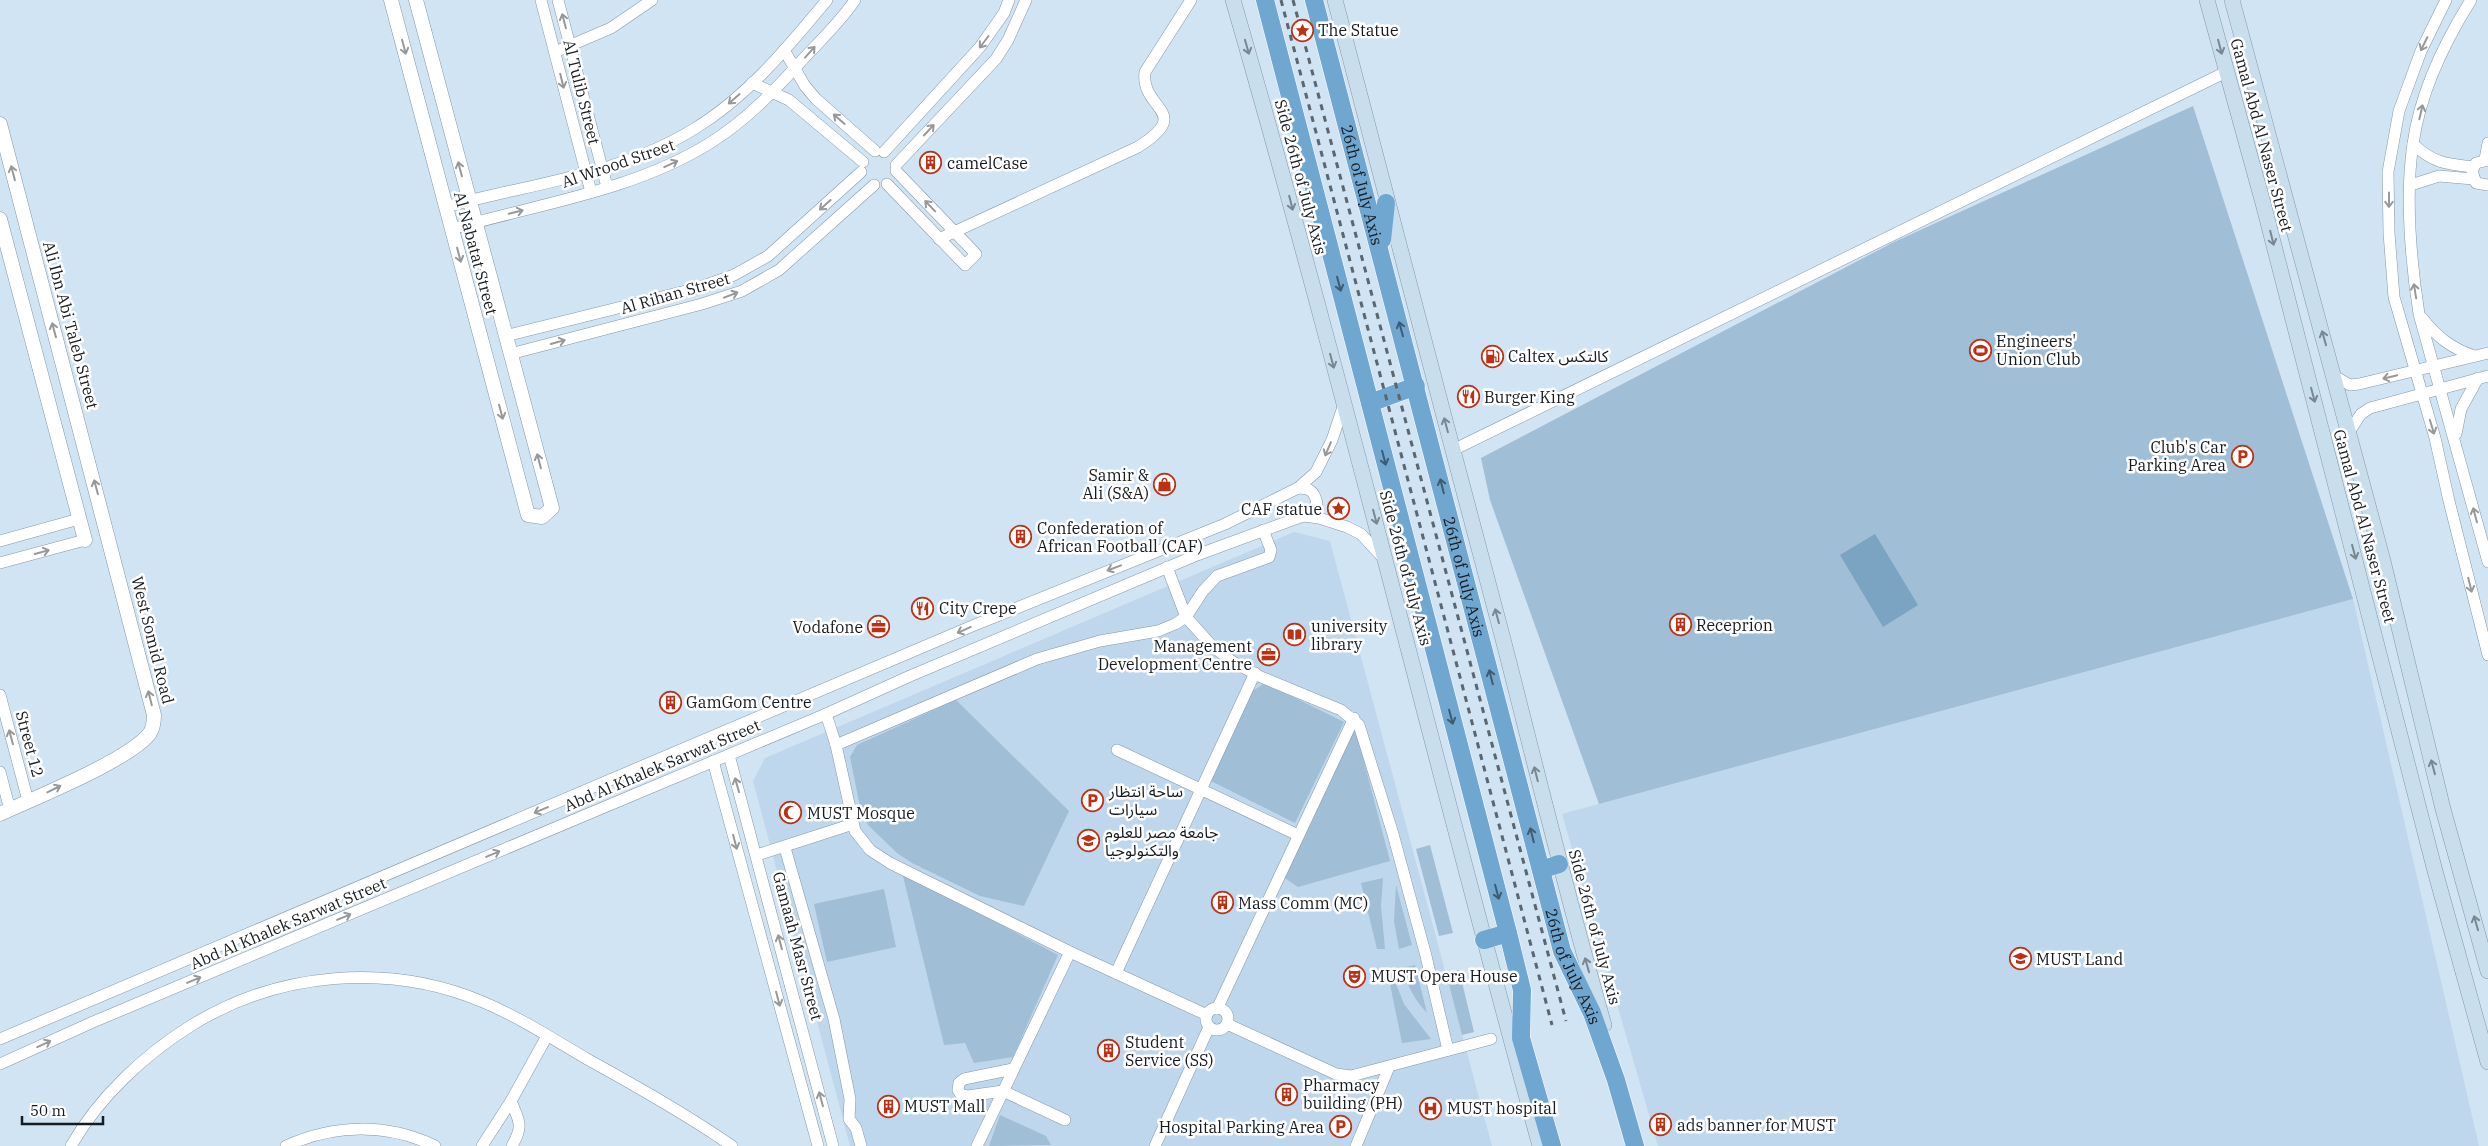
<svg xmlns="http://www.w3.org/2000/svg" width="2488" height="1146" font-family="'IBM Plex Serif','Noto Sans Arabic',serif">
<rect width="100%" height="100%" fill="#d1e4f4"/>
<g fill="#bfd7ec">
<polygon points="1294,532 1330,541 1492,1146 850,1146 753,781 765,758"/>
<polygon points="2353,599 2479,1146 1658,1146 1562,814"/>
</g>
<g fill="#a0bed6">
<polygon points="2193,106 2353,599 1599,804 1490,500 1481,458 1894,242"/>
<polygon points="1265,683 1344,722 1295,823 1211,781 1251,692"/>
<polygon points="956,700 1069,811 1024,906 980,896 912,863 897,853 868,825 859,802 850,757 857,745"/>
<polygon points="1351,730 1356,731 1390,861 1298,887 1282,876"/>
<polygon points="1430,845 1453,933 1439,936 1416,849"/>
<polygon points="902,872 1058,955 1013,1057 974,1063 965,1043 944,1045"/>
<polygon points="1383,878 1381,906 1385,949 1377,949 1361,883"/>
<polygon points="1396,885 1412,945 1399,949 1394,921"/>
<polygon points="884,889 896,947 827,962 814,904"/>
<path d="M1415,965L1427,1013C1415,1000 1406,985 1403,968Z"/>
<polygon points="1459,970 1474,1032 1462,1035 1446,973"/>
<polygon points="1392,974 1404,1004 1431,1039 1402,1043 1390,984 1385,977"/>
<polygon points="1000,1115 1046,1136 1051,1145 989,1146"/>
</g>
<polygon fill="#7ba3c2" points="1875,534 1918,605 1883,627 1840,555"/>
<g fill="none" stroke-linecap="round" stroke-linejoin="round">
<defs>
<g id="minor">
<polyline points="541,0 591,192"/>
<polyline points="558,0 607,187"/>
<polyline points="2446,0 2421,51 2399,111 2388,172 2389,233 2394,297 2435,438 2449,501 2488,655"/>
<path d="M2471,0C2444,43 2420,93 2413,144C2405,195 2411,263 2419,314L2488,562"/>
<polyline points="784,50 805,86 816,99 875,151"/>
<polyline points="555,52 611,28 652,0"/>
<polyline points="752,83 789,100 863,162"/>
<path d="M2413,144C2433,163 2446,164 2473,167"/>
<polyline points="884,152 980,47 1004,13 1009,0"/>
<polyline points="2485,159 2488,143"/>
<polyline points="2488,160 2476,163 2472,171 2476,183 2488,185"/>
<polyline points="896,165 996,59 1008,40 1026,0"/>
<polyline points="887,184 965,265 976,254 896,171"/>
<polyline points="2411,185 2439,176 2473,179"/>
<path d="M445,207C528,184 620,175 694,129C747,97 788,47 827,0"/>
<path d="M452,229C538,204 633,191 710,143C747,120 776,89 805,57C822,39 841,21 855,0"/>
<path d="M939,239L1138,147C1195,111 1140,110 1145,72L1191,0"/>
<path d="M2422,318C2437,337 2451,348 2474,356"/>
<polyline points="505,336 698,288 734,275 768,256 861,172"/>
<polyline points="510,354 702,304 742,291 779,270 874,185"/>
<polyline points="2334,376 2350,385 2359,384 2488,353"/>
<polyline points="2349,432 2361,414 2370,408 2488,376"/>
<polyline points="2456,434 2461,409 2478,378"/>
<polyline points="1453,450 2226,72"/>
<path d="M1298,488C1310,488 1314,491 1317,503L1312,511L1303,516"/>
<polyline points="0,541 79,519"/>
<polyline points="0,563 85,540"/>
<polyline points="1167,567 1186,617 1212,646 1233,662 1261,677 1341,710 1359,725 1393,834 1426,956 1448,1050"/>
<polyline points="0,695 28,801"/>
<polyline points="826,714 836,745 855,831 870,850 890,863 1070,952 1207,1015"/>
<polyline points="836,745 1037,659 1100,641 1158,631 1175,624 1186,617 1203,591 1217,576 1269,557 1271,550 1263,530"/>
<polyline points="1117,750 1298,835"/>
<polyline points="729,755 833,1146"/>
<polyline points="713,761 818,1146"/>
<polyline points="0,772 10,810"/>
<polyline points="785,848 834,1019 850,1099 849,1119 856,1128 861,1146"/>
<polyline points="757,855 853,824"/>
<polyline points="1116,973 1255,673"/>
<circle cx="1217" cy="1019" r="11"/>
<polyline points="1217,1009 1354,718"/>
<polyline points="1227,1024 1336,1074 1351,1076 1491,1039"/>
<polyline points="0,1039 977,624 1225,524 1298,488 1316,472 1332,440 1344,404"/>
<polyline points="0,1064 93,1022 826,714 910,676 1197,555 1303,516 1319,518 1347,527 1361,534 1384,559"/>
<polyline points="1013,1069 964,1079 959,1083 958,1090 961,1095 968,1096 1003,1091 1065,1120"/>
<path d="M511,1101C519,1121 524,1125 512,1146"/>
<path d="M71,1146C99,1097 144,1055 192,1025C278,972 389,962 483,1002C519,1017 553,1039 587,1059C636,1086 686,1114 732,1146"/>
<path d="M286,1146C334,1124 387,1123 435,1146"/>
<polyline points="482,1146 511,1101 547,1036"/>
<polyline points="977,1146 1070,952"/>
<polyline points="1155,1146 1209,1027"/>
<polyline points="1356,1146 1389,1067"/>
</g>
<g id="tertiary">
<polyline points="391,0 528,515 542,517 552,508 416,0"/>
<path d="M0,124L154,715C154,721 153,728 150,733C130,760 34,798 0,814"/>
<polyline points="0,219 85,540"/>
</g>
<g id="secondary">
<path d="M1233,0C1343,380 1435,765 1540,1146"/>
<path d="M1335,0C1389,213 1447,426 1503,639C1536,767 1567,897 1604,1025"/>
<polyline points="2207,0 2263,203 2435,871 2488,1062"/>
<polyline points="2232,0 2382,557 2443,809 2488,971"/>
</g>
<g id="trunk">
<polyline points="1265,0 1508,933 1522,990 1521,1038 1552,1146"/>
<path id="s1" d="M1314,0L1562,951L1592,1013L1616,1080L1635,1146"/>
<polyline points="1382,240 1386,203"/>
<polyline points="1370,403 1416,386"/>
<polyline points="1541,870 1559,864"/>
<polyline points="1484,940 1508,933"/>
</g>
</defs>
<use href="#minor" stroke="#8597a5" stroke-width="12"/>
<use href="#tertiary" stroke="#8597a5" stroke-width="15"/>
<use href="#secondary" stroke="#8597a5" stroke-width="16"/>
<use href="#trunk" stroke="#fff" stroke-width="19"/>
<use href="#minor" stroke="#fff" stroke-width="11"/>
<use href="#tertiary" stroke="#fff" stroke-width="14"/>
<use href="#secondary" stroke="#c9deed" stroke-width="15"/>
<use href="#trunk" stroke="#70a7d0" stroke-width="18"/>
<g stroke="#5b666f" stroke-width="3" stroke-dasharray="6 6" stroke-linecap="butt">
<polyline points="1281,0 1552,1025"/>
<polyline points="1293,0 1566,1021"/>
</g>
</g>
<defs><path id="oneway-shaft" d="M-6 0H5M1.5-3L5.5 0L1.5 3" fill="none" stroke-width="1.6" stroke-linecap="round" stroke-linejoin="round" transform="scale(1.25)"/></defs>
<g stroke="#96999b">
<use href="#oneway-shaft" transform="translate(564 21) rotate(-105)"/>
<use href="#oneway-shaft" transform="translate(984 42) rotate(127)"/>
<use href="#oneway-shaft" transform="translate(2424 44) rotate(116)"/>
<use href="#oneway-shaft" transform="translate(404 47) rotate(75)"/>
<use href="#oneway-shaft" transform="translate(810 52) rotate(-48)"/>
<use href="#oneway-shaft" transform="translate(562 81) rotate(76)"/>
<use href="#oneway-shaft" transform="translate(734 99) rotate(139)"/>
<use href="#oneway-shaft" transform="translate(2421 112) rotate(-77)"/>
<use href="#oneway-shaft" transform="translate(839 119) rotate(-139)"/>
<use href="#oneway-shaft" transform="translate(929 130) rotate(-47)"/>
<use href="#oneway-shaft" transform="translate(671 164) rotate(-25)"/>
<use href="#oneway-shaft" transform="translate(460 169) rotate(-105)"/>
<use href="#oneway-shaft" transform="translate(13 173) rotate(-105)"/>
<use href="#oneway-shaft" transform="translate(2389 200) rotate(90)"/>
<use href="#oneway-shaft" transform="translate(825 205) rotate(138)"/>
<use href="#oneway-shaft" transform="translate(930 206) rotate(-134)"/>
<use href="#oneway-shaft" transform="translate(516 212) rotate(-14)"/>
<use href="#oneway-shaft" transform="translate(459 255) rotate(75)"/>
<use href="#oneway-shaft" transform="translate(2415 291) rotate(-99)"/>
<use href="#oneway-shaft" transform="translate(731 295) rotate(-21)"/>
<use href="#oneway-shaft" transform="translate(54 330) rotate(-105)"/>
<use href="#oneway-shaft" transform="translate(558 342) rotate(-15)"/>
<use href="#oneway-shaft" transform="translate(2390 377) rotate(166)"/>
<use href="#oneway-shaft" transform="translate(501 412) rotate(75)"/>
<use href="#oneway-shaft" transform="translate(2432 427) rotate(73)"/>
<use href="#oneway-shaft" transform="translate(1328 449) rotate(113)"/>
<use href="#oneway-shaft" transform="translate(539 461) rotate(-105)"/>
<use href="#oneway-shaft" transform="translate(96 487) rotate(-105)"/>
<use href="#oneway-shaft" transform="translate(2475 515) rotate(-105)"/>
<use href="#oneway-shaft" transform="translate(42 552) rotate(-15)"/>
<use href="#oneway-shaft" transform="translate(1114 568) rotate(159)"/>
<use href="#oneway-shaft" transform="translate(2470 585) rotate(76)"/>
<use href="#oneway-shaft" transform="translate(964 630) rotate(156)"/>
<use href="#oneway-shaft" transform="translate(150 698) rotate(-104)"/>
<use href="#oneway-shaft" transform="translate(11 737) rotate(-105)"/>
<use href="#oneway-shaft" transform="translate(737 785) rotate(-106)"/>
<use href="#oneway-shaft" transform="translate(54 789) rotate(-26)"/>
<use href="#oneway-shaft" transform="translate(541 810) rotate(157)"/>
<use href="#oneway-shaft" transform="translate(735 842) rotate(75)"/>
<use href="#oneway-shaft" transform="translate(493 854) rotate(-23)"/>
<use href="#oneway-shaft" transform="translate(344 917) rotate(-23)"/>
<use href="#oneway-shaft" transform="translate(780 942) rotate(-105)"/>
<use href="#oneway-shaft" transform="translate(194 980) rotate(-23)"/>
<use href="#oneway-shaft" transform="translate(778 999) rotate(75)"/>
<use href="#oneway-shaft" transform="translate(44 1044) rotate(-25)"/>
<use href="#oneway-shaft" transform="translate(821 1099) rotate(-105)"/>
</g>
<g stroke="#788791">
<use href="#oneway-shaft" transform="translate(1247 47) rotate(74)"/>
<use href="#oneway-shaft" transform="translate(2220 47) rotate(75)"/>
<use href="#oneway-shaft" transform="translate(1291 203) rotate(76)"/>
<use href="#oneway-shaft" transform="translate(2272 238) rotate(76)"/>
<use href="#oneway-shaft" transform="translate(2324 338) rotate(-106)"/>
<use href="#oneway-shaft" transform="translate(1332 361) rotate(75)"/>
<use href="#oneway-shaft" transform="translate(2313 395) rotate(75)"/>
<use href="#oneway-shaft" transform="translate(1446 425) rotate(-105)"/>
<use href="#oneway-shaft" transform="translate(1375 517) rotate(75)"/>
<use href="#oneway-shaft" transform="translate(2354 552) rotate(75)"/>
<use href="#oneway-shaft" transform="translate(1497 616) rotate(-105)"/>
<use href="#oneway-shaft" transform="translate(2433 767) rotate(-105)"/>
<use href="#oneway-shaft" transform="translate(1536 774) rotate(-104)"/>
<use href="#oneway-shaft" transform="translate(2476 923) rotate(-106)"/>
<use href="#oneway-shaft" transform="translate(1587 965) rotate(-106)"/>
</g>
<g stroke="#3e5b70">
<use href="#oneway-shaft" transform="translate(1339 284) rotate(75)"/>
<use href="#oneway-shaft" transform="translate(1401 329) rotate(-105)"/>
<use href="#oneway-shaft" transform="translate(1384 458) rotate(75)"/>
<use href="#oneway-shaft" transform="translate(1442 486) rotate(-104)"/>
<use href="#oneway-shaft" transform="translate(1491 677) rotate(-104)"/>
<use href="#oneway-shaft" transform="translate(1451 717) rotate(75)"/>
<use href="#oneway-shaft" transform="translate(1532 835) rotate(-104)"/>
<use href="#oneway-shaft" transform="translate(1497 892) rotate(75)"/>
</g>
<defs>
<symbol id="sight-ring" viewBox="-11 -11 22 22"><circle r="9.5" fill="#fff" stroke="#bc3116" stroke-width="1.5"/><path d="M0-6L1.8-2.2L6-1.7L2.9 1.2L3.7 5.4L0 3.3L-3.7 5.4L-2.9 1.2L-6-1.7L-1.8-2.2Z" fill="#bc3116"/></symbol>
<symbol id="building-ring" viewBox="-11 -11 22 22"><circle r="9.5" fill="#fff" stroke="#bc3116" stroke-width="1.5"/><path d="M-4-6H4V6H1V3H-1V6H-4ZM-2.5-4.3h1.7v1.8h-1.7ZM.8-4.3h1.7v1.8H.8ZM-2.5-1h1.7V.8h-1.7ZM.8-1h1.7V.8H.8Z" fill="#bc3116"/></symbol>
<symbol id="stadium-ring" viewBox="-11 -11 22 22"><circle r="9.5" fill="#fff" stroke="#bc3116" stroke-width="1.5"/><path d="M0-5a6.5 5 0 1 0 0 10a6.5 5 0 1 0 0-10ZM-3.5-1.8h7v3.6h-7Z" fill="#bc3116"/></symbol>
<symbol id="fuel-ring" viewBox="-11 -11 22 22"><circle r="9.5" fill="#fff" stroke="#bc3116" stroke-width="1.5"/><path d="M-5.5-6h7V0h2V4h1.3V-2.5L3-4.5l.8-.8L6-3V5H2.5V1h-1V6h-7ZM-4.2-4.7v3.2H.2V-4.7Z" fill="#bc3116"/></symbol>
<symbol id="restaurant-ring" viewBox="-11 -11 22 22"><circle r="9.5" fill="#fff" stroke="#bc3116" stroke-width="1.5"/><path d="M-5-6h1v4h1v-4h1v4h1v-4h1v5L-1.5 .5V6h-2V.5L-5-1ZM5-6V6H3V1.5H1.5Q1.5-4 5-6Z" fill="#bc3116"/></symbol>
<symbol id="parking-ring" viewBox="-11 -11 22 22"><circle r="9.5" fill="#fff" stroke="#bc3116" stroke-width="1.5"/><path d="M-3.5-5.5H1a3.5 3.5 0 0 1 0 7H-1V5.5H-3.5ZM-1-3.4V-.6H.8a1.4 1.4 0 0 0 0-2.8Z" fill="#bc3116"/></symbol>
<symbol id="shop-ring" viewBox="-11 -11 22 22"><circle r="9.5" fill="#fff" stroke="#bc3116" stroke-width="1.5"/><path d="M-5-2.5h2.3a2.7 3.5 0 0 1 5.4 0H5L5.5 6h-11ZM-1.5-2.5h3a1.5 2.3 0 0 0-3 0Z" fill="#bc3116"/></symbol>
<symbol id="office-ring" viewBox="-11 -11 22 22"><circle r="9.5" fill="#fff" stroke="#bc3116" stroke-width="1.5"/><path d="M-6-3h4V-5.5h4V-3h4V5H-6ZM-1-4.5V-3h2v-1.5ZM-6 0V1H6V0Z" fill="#bc3116"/></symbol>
<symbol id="library-ring" viewBox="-11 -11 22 22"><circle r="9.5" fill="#fff" stroke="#bc3116" stroke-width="1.5"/><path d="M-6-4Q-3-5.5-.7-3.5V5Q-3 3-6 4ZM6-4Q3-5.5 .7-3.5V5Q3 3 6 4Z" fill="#bc3116"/></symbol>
<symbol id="mosque-ring" viewBox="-11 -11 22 22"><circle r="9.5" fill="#fff" stroke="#bc3116" stroke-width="1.5"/><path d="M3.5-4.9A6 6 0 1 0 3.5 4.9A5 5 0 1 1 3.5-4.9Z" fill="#bc3116"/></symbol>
<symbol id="university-ring" viewBox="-11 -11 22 22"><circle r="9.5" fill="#fff" stroke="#bc3116" stroke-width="1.5"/><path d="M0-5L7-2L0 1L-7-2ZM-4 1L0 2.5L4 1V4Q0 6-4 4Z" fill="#bc3116"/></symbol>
<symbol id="theatre-ring" viewBox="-11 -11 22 22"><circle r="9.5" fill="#fff" stroke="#bc3116" stroke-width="1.5"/><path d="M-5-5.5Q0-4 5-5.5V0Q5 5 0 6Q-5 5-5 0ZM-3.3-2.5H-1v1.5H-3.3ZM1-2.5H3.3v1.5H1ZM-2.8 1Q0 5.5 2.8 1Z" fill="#bc3116"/></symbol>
<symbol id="hospital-ring" viewBox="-11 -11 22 22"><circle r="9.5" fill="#fff" stroke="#bc3116" stroke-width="1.5"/><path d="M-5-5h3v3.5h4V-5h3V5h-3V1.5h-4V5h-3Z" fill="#bc3116"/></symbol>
</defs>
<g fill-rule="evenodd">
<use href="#sight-ring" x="1290" y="18" width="25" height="25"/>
<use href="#building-ring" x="918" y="150" width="25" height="25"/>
<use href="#stadium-ring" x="1968" y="338" width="25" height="25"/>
<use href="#fuel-ring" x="1480" y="344" width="25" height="25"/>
<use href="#restaurant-ring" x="1456" y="384" width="25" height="25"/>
<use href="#parking-ring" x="2230" y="444" width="25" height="25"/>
<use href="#shop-ring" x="1152" y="472" width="25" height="25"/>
<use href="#sight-ring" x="1326" y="496" width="25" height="25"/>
<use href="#building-ring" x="1008" y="524" width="25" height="25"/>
<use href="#restaurant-ring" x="910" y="596" width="25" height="25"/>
<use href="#building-ring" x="1668" y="612" width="25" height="25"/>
<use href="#office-ring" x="866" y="614" width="25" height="25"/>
<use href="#library-ring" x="1282" y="622" width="25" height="25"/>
<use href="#office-ring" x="1256" y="642" width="25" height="25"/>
<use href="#building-ring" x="658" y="690" width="25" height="25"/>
<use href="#parking-ring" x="1080" y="788" width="25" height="25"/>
<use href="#mosque-ring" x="778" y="800" width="25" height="25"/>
<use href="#university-ring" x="1076" y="828" width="25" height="25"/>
<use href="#building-ring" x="1210" y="890" width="25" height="25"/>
<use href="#university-ring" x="2008" y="946" width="25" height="25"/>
<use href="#theatre-ring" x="1342" y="964" width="25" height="25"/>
<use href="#building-ring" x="1096" y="1038" width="25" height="25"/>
<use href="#building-ring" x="1274" y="1082" width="25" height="25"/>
<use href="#building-ring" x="876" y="1094" width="25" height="25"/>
<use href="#hospital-ring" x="1418" y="1096" width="25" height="25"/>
<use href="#building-ring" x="1648" y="1112" width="25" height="25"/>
<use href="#parking-ring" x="1328" y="1114" width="25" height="25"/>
</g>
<g text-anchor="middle" stroke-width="5" stroke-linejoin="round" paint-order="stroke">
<g font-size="16" fill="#151c21" stroke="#fff" text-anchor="start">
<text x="1318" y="36">The Statue</text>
<text x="947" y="169">camelCase</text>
<text x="1996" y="347">Engineers'<tspan x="1996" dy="18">Union Club</tspan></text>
<text x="1508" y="362">Caltex كالتكس</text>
<text x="1484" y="403">Burger King</text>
<text x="2226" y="453" text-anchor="end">Club's Car<tspan x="2226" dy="18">Parking Area</tspan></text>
<text x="1149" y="481" text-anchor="end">Samir &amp;<tspan x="1149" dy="18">Ali (S&amp;A)</tspan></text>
<text x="1322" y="515" text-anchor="end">CAF statue</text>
<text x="1037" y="534">Confederation of<tspan x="1037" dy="18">African Football (CAF)</tspan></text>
<text x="939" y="614">City Crepe</text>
<text x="1696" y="631">Receprion</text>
<text x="1311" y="632">university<tspan x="1311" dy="18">library</tspan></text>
<text x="863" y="633" text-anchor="end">Vodafone</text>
<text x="1252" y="652" text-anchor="end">Management<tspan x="1252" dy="18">Development Centre</tspan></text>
<text x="686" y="708">GamGom Centre</text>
<text x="1109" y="797">ساحة انتظار<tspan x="1109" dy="18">سيارات</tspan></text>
<text x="807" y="819">MUST Mosque</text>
<text x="1105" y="838">جامعة مصر للعلوم<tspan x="1105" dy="18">والتكنولوجيا</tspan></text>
<text x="1238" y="909">Mass Comm (MC)</text>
<text x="2036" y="965">MUST Land</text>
<text x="1371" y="982">MUST Opera House</text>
<text x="1125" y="1048">Student<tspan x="1125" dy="18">Service (SS)</tspan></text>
<text x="1303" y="1091">Pharmacy<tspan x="1303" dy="18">building (PH)</tspan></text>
<text x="904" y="1112">MUST Mall</text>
<text x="1447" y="1114">MUST hospital</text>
<text x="1677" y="1131">ads banner for MUST</text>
<text x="1324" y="1133" text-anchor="end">Hospital Parking Area</text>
</g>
<g font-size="16" fill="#151c21" stroke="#fff">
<text transform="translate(582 92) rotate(76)" y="6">Al Tulib Street</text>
<text transform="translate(2262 135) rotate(75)" y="6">Gamal Abd Al Naser Street</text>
<text transform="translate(618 163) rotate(-19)" y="6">Al Wrood Street</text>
<text transform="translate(1301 177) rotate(75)" y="6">Side 26th of July Axis</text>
<text dy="6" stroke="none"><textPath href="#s1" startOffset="191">26th of July Axis</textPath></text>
<text transform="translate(476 253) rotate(75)" y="6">Al Nabatat Street</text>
<text transform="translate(675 293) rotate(-16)" y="6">Al Rihan Street</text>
<text transform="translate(71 325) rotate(75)" y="6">Ali Ibn Abi Taleb Street</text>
<text transform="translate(2365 526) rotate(75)" y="6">Gamal Abd Al Naser Street</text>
<text transform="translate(1406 568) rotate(75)" y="6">Side 26th of July Axis</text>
<text dy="6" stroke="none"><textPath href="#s1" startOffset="596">26th of July Axis</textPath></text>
<text transform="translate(153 640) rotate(76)" y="6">West Somid Road</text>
<text transform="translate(30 744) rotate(75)" y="6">Street 12</text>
<text transform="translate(662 765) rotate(-23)" y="6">Abd Al Khalek Sarwat Street</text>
<text transform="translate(288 923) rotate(-23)" y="6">Abd Al Khalek Sarwat Street</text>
<text transform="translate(1595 927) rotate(75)" y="6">Side 26th of July Axis</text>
<text transform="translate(798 946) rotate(75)" y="6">Gamaah Masr Street</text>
<text dy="6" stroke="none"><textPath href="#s1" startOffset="1001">26th of July Axis</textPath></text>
</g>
</g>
<path d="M22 1116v8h81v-8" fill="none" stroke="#151c21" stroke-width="2.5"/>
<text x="30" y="1116" font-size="15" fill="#151c21" stroke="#ffffff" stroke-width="4" paint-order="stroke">50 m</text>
</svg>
